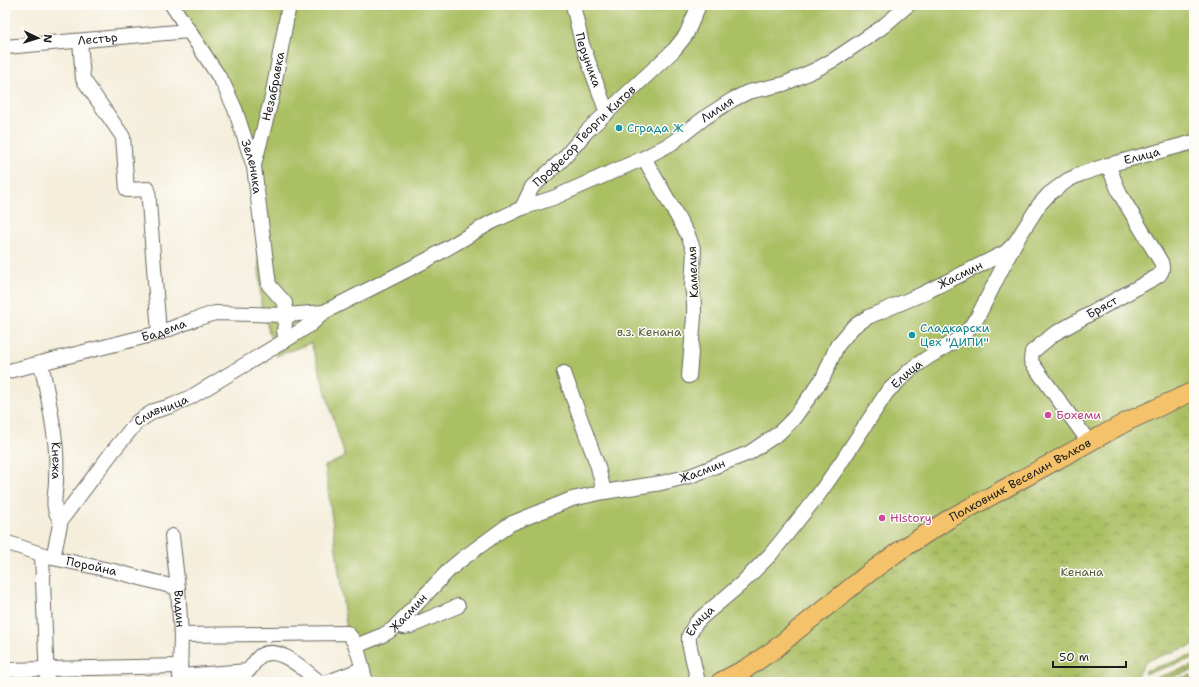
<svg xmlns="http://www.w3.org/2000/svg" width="1199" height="687" font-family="'Shantell Sans',sans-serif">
<defs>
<pattern id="park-crowns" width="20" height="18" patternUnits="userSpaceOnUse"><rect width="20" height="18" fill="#abbf64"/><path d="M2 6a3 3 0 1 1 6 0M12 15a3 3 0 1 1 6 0" fill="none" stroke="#8a9a52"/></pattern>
</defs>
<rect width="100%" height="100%" fill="#fdfcf7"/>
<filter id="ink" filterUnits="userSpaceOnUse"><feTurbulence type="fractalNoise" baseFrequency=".025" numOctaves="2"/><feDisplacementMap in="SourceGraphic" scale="8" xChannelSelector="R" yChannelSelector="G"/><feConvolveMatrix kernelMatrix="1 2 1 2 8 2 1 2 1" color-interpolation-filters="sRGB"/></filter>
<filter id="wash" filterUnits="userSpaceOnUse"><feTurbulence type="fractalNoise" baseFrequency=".012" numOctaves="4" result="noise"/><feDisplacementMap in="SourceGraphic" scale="16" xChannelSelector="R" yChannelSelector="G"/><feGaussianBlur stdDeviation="0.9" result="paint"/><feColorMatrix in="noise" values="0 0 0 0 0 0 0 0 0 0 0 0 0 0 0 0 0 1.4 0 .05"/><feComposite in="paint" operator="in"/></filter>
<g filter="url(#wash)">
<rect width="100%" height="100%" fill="#f4eedb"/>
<g fill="#abbf64" stroke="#646e40">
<polygon points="172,5 1194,5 1194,392 717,682 366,682 347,633 325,466 345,457 311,343 276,356 261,305 254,167 235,109"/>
<polygon points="1191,675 1193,682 1168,682"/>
</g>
<g fill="url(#park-crowns)" stroke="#646e40">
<polygon points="1194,393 1194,645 1146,661 1133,682 720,682 899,551"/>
<polygon points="1194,655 1194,658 1145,674 1144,671"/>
<polygon points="1192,666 1193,670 1156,682 1142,682"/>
</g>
</g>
<g filter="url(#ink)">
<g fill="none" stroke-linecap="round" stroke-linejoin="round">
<defs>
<g id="minor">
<path id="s1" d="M172,5L223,83L235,109L254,167L269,285L285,303L286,315L284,331L286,340"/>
<path id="s2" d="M573,5L582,44L607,113"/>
<polyline points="80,41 83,79 123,137 127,190 148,189 159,333"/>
<path id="s3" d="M5,47L189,31"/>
<polyline points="644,158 688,235 694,251 692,285 694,304 694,317 689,376"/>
<path id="s4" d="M254,165L272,97L289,5"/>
<path id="s5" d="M522,208L553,198L644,158L672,143L707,116L732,100L748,92L784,84L817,69L835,59L881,28L908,5"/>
<path id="s6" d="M41,363C47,392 54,422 56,452C57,462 56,472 56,482C55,496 51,510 61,520"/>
<path id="s7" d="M5,372L159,333L193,320L215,313L286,315L324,312"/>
<polyline points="564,373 598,467 604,492"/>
<path id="s8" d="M1089,442L1032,363L1031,360L1032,352L1054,334L1158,276C1163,272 1163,268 1161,262L1120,194L1108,165"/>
<path id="s9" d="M172,536L178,588L181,635L180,676"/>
<path id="s10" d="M5,542L53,558L114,571L178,588"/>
<polyline points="42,555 47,682"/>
<path id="s11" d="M53,558L61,520L113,451L137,422L154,411L171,406L191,397L286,340L311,324L324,312L427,260L490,223L522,208L532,187L563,159L588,130L674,50L686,35L699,5"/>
<polyline points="398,624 404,627 411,626 458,606"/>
<path d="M181,635L347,633C358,641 362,669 366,682"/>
<path id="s12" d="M356,646L383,635L393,629L450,569L462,559L510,524L572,499L604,492L661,483L690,476L749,453L779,433L794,418L823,378L837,346L853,327L868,317L920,295L1006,252L1015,243"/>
<polyline points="5,670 179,666"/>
<path d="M180,676L248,671C252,667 256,659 260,656C279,644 304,670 318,681L322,682"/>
<polyline points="328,682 362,669"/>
<path id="s13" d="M698,682L689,643V636L695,624L702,617L741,584L770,555L819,494L840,464L887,392L910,370L927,358L955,341L968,330L977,318L1015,243L1039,205L1049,194L1068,180L1081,174L1108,165L1194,142"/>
</g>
<g id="major">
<path id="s14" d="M720,682L747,668L775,649L795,632L869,573L899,551L949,519L1128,421L1194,391"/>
</g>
</defs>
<use href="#minor" stroke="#68665f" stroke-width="16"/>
<use href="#major" stroke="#68665f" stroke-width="20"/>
<use href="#minor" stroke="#fff" stroke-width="14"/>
<use href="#major" stroke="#f4c26a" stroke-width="18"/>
</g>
</g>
<g fill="#0f9aa8" stroke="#fdfcf7" stroke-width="1.5">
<circle cx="619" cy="128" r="4"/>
<circle cx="912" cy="335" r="4"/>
</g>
<g fill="#d1479c" stroke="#fdfcf7" stroke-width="1.5">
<circle cx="1048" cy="415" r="4"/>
<circle cx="882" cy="518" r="4"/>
</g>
<g text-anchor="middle" stroke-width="3" stroke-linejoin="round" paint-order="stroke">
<g font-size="12" fill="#1c1c1c" stroke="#fdfcf7">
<text dy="4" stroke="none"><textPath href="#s3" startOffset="93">Лестър</textPath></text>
<text dy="4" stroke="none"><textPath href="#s2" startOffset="57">Перуника</textPath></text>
<text dy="4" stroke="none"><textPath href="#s4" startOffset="81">Незабравка</textPath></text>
<text dy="4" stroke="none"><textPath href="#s5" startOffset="220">Лилия</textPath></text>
<text dy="4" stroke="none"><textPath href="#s11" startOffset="701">Професор Георги Китов</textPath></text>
<text dy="4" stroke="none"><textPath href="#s13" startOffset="726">Елица</textPath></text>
<text dy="4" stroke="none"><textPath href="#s1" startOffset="182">Зеленика</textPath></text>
<text transform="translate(693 272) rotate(-93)" y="4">Камелия</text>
<text dy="4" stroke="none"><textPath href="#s12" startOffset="735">Жасмин</textPath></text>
<text dy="4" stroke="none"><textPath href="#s8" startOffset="192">Бряст</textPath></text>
<text dy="4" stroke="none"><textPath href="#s7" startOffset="164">Бадема</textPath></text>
<text dy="4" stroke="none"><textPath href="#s13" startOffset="390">Елица</textPath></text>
<text dy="4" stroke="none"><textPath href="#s11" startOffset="190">Сливница</textPath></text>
<text dy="4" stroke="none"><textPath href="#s6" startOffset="99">Кнежа</textPath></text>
<text dy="4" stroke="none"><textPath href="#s12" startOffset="399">Жасмин</textPath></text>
<text dy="4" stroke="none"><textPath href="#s14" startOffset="363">Полковник Веселин Вълков</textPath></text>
<text dy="4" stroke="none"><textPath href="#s10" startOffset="90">Поройна</textPath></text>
<text dy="4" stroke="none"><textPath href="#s9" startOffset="73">Видин</textPath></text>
<text dy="4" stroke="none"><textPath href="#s12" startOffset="63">Жасмин</textPath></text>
<text dy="4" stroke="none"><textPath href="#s13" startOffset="66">Елица</textPath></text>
</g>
<g font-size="12" fill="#0d838f" stroke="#fdfcf7" text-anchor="start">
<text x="627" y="132">Сграда Ж</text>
<text x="920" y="332">Сладкарски<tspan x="920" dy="14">Цех "ДИПИ"</tspan></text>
</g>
<g font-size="12" fill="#555d39" stroke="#fdfcf7">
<text x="649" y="336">в.з. Кенана</text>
<text x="1082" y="576">Кенана</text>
</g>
<g font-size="12" fill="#b23c85" stroke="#fdfcf7" text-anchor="start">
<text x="1056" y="419">Бохеми</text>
<text x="890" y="522">History</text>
</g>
</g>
<rect width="1199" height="687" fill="none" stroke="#fdfcf7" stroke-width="20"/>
<g transform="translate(38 38) rotate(94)" stroke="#fdfcf7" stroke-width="3" paint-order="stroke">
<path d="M0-3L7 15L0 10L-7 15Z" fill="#1c1c1c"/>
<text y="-6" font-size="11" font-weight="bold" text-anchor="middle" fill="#1c1c1c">N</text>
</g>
<path d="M1053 661v6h73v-6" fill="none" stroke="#1c1c1c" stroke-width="2"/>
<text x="1059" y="661" font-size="12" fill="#1c1c1c" stroke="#fdfcf7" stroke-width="3" paint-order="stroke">50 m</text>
</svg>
